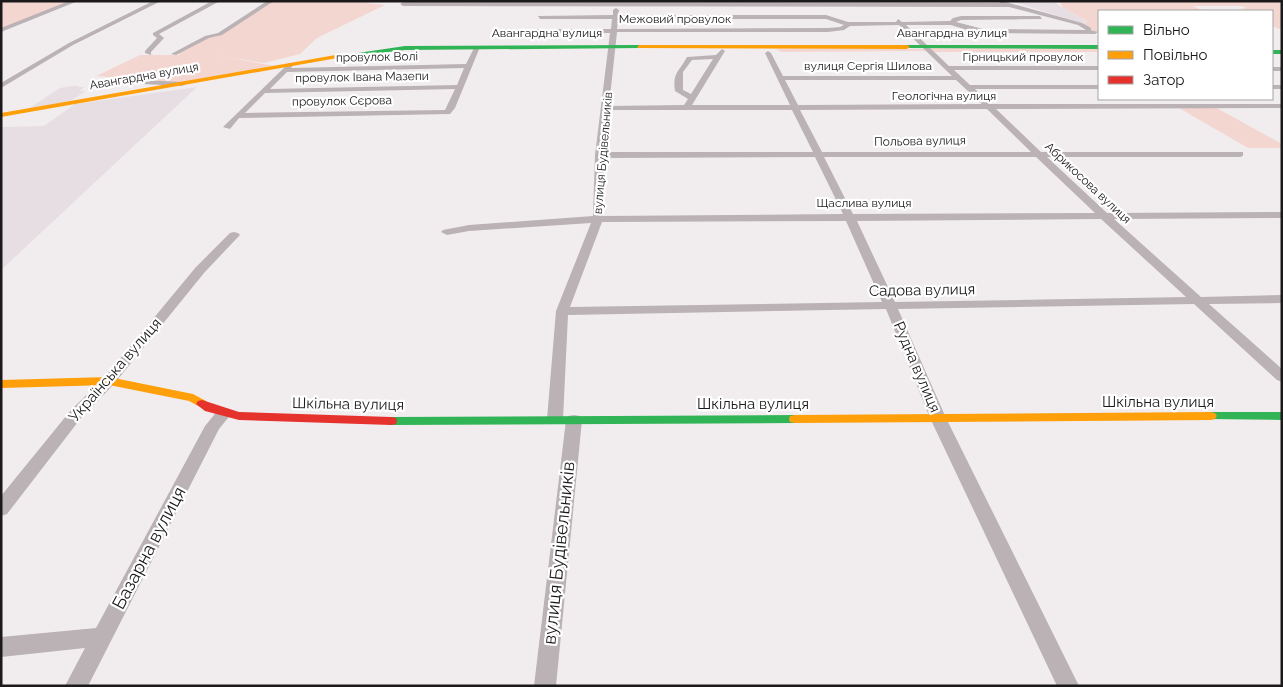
<svg xmlns="http://www.w3.org/2000/svg" width="1283" height="687" font-family="Raleway,sans-serif">
<rect width="100%" height="100%" fill="#f1edef"/>
<g fill="#e7dee4">
<polygon points="1011,1 1052,1 1087,22 1080,23"/>
<polygon points="71,86 79,86 78,87 84,87 80,91 86,91 67,103 28,109 60,88"/>
<polygon points="197,87 1,270 1,127 44,126 75,104"/>
</g>
<g fill="#f4d6d0">
<polygon points="1,1 73,1 1,29"/>
<polygon points="272,1 368,1 367,3 385,5 317,38 300,54 264,63 214,55 275,66 183,83 96,76 140,55 180,55 178,53 206,38 218,36"/>
<polygon points="1060,1 1282,1 1282,30 1272,26 1272,11 1249,11 1241,8 1247,8 1241,6 1193,6 1202,10 1213,11 1099,11 1099,33 1081,24 1088,22 1062,7"/>
<polygon points="931,48 1099,48 1099,52 936,52 931,51"/>
<polygon points="776,49 924,49 927,51 781,52"/>
<polygon points="1215,107 1282,144 1282,148 1248,148 1179,108"/>
</g>
<g fill="none" stroke-linecap="round" stroke-linejoin="round">
<g fill="#bab2b4" fill-rule="evenodd">
<polygon points="69,1 78,1 1,32 1,28"/>
<polygon points="153,1 161,1 73,45 1,88 1,83 69,43"/>
<polygon points="212,1 220,1 159,34 164,38 151,52 151,55 145,53 145,51 157,38 153,35 153,33"/>
<polygon points="267,1 274,1 222,35 209,38 176,55 171,54 205,36 218,33"/>
<path d="M1002,1L1082,23L1091,28V30L1098,32L1095,34L983,33L967,30L951,25H906L949,66H1099V70H954L970,85H1099V89H975L991,104H1282V108L996,109L1041,152H1243V156L1240,157H1047L1107,213L1282,212V218L1114,219L1201,297L1282,295V303L1209,304L1282,369V382L1277,380L1194,304L898,309L946,418L1079,686H1057L930,418L886,309L568,315L563,419L561,423L555,424L549,423L547,419L556,311L591,223L469,231L447,235L441,232L443,230L469,225L593,216L595,155L610,33H501L498,31L501,29H611L612,19H540L538,16L613,15V10L616,8L619,10L618,15H826L848,22H896L898,19L902,22L950,21L953,18L961,16H1040L1042,19L961,20L956,22L983,29L1086,30L1078,25L1009,7L403,6L400,4L403,2L999,3ZM618,19H826L844,25L840,27L828,28L617,29ZM899,25L952,76H783L771,53L768,51L765,53L790,105H692L725,51L722,49L716,55L687,57C680,71 672,72 675,91L688,99L684,105L609,106L617,32H828L844,30L850,26ZM713,59L691,94L683,90V72L692,60ZM785,80H956L982,104L798,105ZM987,109L1031,152H822L800,110ZM609,110H792L813,152H605ZM815,157L843,214L603,216L605,158ZM824,157H1036L1095,213L853,214ZM1101,219L1186,297L895,302L857,221ZM846,221L882,302L570,307L602,222Z"/>
<path d="M475,46L480,47L455,108L450,114L239,118L230,129L223,127L289,63L294,64L291,68L466,64ZM464,68L457,85L270,89L287,72ZM455,89L445,110L245,113L265,93Z"/>
<rect x="1272" y="67" width="10" height="4"/>
<polygon points="140,80 182,82 186,84 182,86 143,84 139,82"/>
<rect x="1272" y="85" width="10" height="4"/>
<polygon points="234,232 238,233 240,235 238,237 204,273 114,384 81,418 7,514 1,516 1,496 71,410 104,378 196,267 230,233"/>
<polygon points="224,408 229,409 232,413 219,429 88,686 65,686 85,648 1,657 1,637 96,628 205,426 219,409"/>
<polygon points="574,415 580,416 582,420 556,686 534,686 566,420 568,416"/>
</g>
<g fill="#30b455" fill-rule="evenodd">
<polygon points="639,45 641,48 405,50 347,57 344,55 405,46"/>
<polygon points="907,45 1099,45 1099,49 905,48"/>
<rect x="1272" y="50" width="10" height="4"/>
<polygon points="1211,412 1282,412 1282,420 1207,419 1205,416 1207,413"/>
<polygon points="795,415 800,416 801,419 800,422 795,423 391,425 386,424 385,421 386,418 391,417"/>
</g>
<g fill="#ff9f0a" fill-rule="evenodd">
<polygon points="639,45 907,45 910,47 907,49 637,48"/>
<polygon points="347,53 349,56 1,117 1,113"/>
<polygon points="109,377 193,394 206,401 208,404 206,407 202,408 189,401 109,385 1,388 1,380"/>
<polygon points="1211,412 1215,413 1217,416 1215,419 1211,420 795,423 790,422 789,419 790,416 795,415"/>
</g>
<polygon fill="#e5322d" fill-rule="evenodd" points="202,400 239,412 391,417 396,418 397,421 396,424 391,425 239,420 205,411 196,404 198,401"/>
</g>
<g text-anchor="middle" stroke-width="4.5" stroke-linejoin="round" paint-order="stroke">
<g font-size="12" fill="#1b191a" stroke="#fff">
<text x="675" y="23">Межовий провулок</text>
<text x="547" y="37">Авангардна вулиця</text>
<text x="952" y="37">Авангардна вулиця</text>
<text transform="translate(377 57) rotate(-1)" y="4">провулок Волі</text>
<text x="1023" y="61">Гірницький провулок</text>
<text x="868" y="70">вулиця Сергія Шилова</text>
<text transform="translate(144 76) rotate(-10)" y="4">Авангардна вулиця</text>
<text transform="translate(362 77) rotate(-1)" y="4">провулок Івана Мазепи</text>
<text x="944" y="100">Геологічна вулиця</text>
<text transform="translate(342 101) rotate(-1)" y="4">провулок Сєрова</text>
<text transform="translate(920 141) rotate(-1)" y="4">Польова вулиця</text>
<text transform="translate(603 153) rotate(-85)" y="4">вулиця Будівельників</text>
<text transform="translate(1088 183) rotate(43)" y="4">Абрикосова вулиця</text>
<text x="864" y="207">Щаслива вулиця</text>
</g>
<g font-size="15" fill="#1b191a" stroke="#fff">
<text transform="translate(922 290) rotate(-1)" y="5">Садова вулиця</text>
<text transform="translate(917 367) rotate(67)" y="5">Рудна вулиця</text>
<text transform="translate(115 370) rotate(-49)" y="5">Українська вулиця</text>
<text x="1158" y="407">Шкільна вулиця</text>
<text transform="translate(348 404) rotate(1)" y="5">Шкільна вулиця</text>
<text x="753" y="409">Шкільна вулиця</text>
</g>
<g font-size="18" fill="#1b191a" stroke="#fff">
<text transform="translate(149 548) rotate(-62)" y="6">Базарна вулиця</text>
<text transform="translate(559 553) rotate(-84)" y="6">вулиця Будівельників</text>
</g>
</g>
<rect width="1283" height="687" fill="none" stroke="#1b191a" stroke-width="5"/>
<rect x="1098" y="10" width="175" height="90" fill="#ffffff" stroke="#a4a3a3"/>
<rect x="1108" y="26" width="25" height="8" fill="#30b455" stroke="#a4a3a3"/>
<text x="1143" y="35" font-size="15" fill="#1b191a">Вільно</text>
<rect x="1108" y="51" width="25" height="8" fill="#ff9f0a" stroke="#a4a3a3"/>
<text x="1143" y="60" font-size="15" fill="#1b191a">Повільно</text>
<rect x="1108" y="76" width="25" height="8" fill="#e5322d" stroke="#a4a3a3"/>
<text x="1143" y="85" font-size="15" fill="#1b191a">Затор</text>
</svg>
